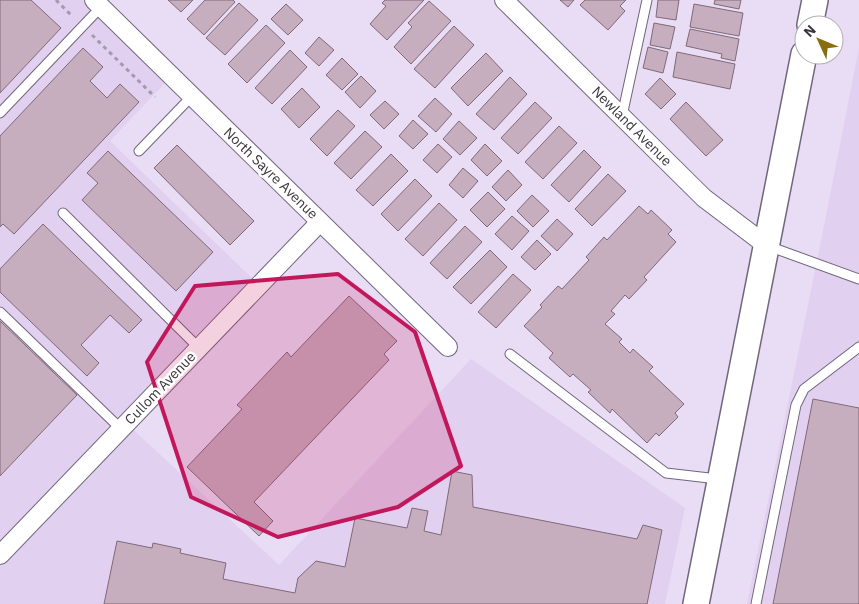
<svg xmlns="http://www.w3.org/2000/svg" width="859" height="604" font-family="'IBM Plex Sans',sans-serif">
<rect width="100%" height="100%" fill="#e9dcf5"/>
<g fill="#e1d0f0">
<polygon points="0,0 83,0 166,82 110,141 257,283 125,422 279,565 471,359 685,508 665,604 0,604"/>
<polygon points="859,48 859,604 747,604 821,241"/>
</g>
<g fill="#c7aebf" stroke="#806979">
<polygon points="0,0 31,0 61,28 0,93"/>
<polygon points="168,0 193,0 181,12"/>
<polygon points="205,0 233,0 235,2 204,35 187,19"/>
<polygon points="385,0 424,0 387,40 370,24 386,6 382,3"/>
<polygon points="560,0 574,0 568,7"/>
<polygon points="585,0 626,0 620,6 625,11 608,30 580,5"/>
<polygon points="658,0 679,0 676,20 656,17"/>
<polygon points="715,0 741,0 739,9 714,4"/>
<polygon points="429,1 451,21 411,64 394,47 412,27 408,23"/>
<polygon points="239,3 258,20 225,55 206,38"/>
<polygon points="286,4 303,20 288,35 271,19"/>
<polygon points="694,4 743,13 739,36 690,27"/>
<polygon points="654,23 675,27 670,49 650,45"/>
<polygon points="266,25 285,43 247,83 228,64"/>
<polygon points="454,26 474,45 435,88 414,69"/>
<polygon points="690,29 739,39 735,61 721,58 722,54 686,46"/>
<polygon points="319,37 334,50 319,66 305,53"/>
<polygon points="648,47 668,52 663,73 643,68"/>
<polygon points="83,48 103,67 90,81 107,98 120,84 139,102 14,234 3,224 0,227 0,136"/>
<polygon points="290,50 307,67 272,104 255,88"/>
<polygon points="677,52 735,64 730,89 673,77"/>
<polygon points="486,53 503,71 468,106 451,88"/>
<polygon points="342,58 358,74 342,90 326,75"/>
<polygon points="361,76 376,91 360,108 345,92"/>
<polygon points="510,77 527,94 494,130 476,114"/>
<polygon points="660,78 676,94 661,109 645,94"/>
<polygon points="302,88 320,107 299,128 281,109"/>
<polygon points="435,98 452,114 436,132 418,116"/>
<polygon points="385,101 399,114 384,129 370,115"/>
<polygon points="535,102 552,118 518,154 501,138"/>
<polygon points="686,102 723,140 706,156 670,119"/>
<polygon points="338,110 355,126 327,156 310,139"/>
<polygon points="413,120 428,134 413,149 399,136"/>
<polygon points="459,121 477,138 460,155 443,139"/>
<polygon points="559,126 577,143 543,179 525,162"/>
<polygon points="365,131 382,147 351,179 334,163"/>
<polygon points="438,144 452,157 437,173 423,160"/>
<polygon points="485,144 502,161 487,176 471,160"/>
<polygon points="177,145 254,221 230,245 154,168"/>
<polygon points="584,150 601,167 569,202 551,185"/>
<polygon points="108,151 213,252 176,291 82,200 98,183 87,173"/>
<polygon points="391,154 408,171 373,206 356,190"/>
<polygon points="463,168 478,181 463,198 449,185"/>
<polygon points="508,170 522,185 506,201 492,187"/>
<polygon points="608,174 626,191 592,226 575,209"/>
<polygon points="415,179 432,196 398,231 381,214"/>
<polygon points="488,192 505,209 487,227 470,210"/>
<polygon points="532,195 549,211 533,227 517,211"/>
<polygon points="439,203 457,220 423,256 405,239"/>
<polygon points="639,206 648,214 651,210 672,230 668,234 676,242 644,277 647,280 629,299 625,295 611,311 615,314 605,324 622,339 619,342 630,353 633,349 653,367 649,371 684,404 675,413 678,417 659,436 656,433 647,443 612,409 610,413 588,392 591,390 573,374 570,377 549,358 553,353 524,326 542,307 540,305 558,286 562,289 589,260 586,257 604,237 607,240"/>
<polygon points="512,216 529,231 512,250 495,234"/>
<polygon points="557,219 573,234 557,251 541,236"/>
<polygon points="43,224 142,320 129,333 110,315 81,345 99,363 87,376 0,292 0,269"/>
<polygon points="465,226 482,242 447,279 430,263"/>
<polygon points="537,240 551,254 535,270 521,257"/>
<polygon points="490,250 507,267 471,304 453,287"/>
<polygon points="513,274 531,290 496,328 478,312"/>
<polygon points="349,296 397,341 384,354 389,360 254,502 273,521 259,536 187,467 242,409 237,405 287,352 291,357"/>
<polygon points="0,321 77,395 0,476"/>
<polygon points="813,399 859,408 859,604 773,604"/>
<polygon points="452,471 472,475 473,507 637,539 643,525 662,530 647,604 104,604 117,541 152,548 153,543 181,549 180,553 226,563 223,579 295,593 298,578 316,561 345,567 355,518 407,528 412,508 428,511 424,531 441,535"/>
</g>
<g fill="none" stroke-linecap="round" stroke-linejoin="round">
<defs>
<g id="lane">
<polyline points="0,113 101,7"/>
<polyline points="622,116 647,0"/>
<polyline points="139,151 192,96"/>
<polyline points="63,213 199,348"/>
<polyline points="768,246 859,279"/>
<polyline points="0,312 121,429"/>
<polyline points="510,354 666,473 718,479"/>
<polyline points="756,604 796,405 804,389 859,347"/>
</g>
<g id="street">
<polyline points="94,0 448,347"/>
<polyline points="504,0 704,198 766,245"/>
<polyline points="0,555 320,222"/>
</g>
<g id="secondary">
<polyline points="810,25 815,0"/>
<polyline points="696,604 804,54"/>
</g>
</defs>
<use href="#lane" stroke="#71667b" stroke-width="11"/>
<use href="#street" stroke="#71667b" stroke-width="20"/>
<use href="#secondary" stroke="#71667b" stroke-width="28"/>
<g stroke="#a49aad" stroke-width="3" stroke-dasharray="4 4" stroke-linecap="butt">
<polyline points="56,0 73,17"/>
<polyline points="92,35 155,97"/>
</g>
<use href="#lane" stroke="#fff" stroke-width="9"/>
<use href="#street" stroke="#fff" stroke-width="18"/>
<use href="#secondary" stroke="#fff" stroke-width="25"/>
</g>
<path fill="#c2185b" fill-opacity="0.2" stroke="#c2185b" stroke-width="4" stroke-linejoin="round" d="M338,274L415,332L461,466L398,507L278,537L191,497L147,362L195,286Z"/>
<g text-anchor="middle" stroke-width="5" stroke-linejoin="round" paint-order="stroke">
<g font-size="14" fill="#39343e" stroke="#fff">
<text transform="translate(632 126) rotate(45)" y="5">Newland Avenue</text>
<text transform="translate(271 173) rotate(44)" y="5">North Sayre Avenue</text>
<text transform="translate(160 388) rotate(-46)" y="5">Cullom Avenue</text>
</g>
</g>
<g transform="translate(819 40) rotate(314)"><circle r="24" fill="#ffffff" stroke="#b0aeb2"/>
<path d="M0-4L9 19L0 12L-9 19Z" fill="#886e0e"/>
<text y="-8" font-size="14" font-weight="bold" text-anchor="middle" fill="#39343e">N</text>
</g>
</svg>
